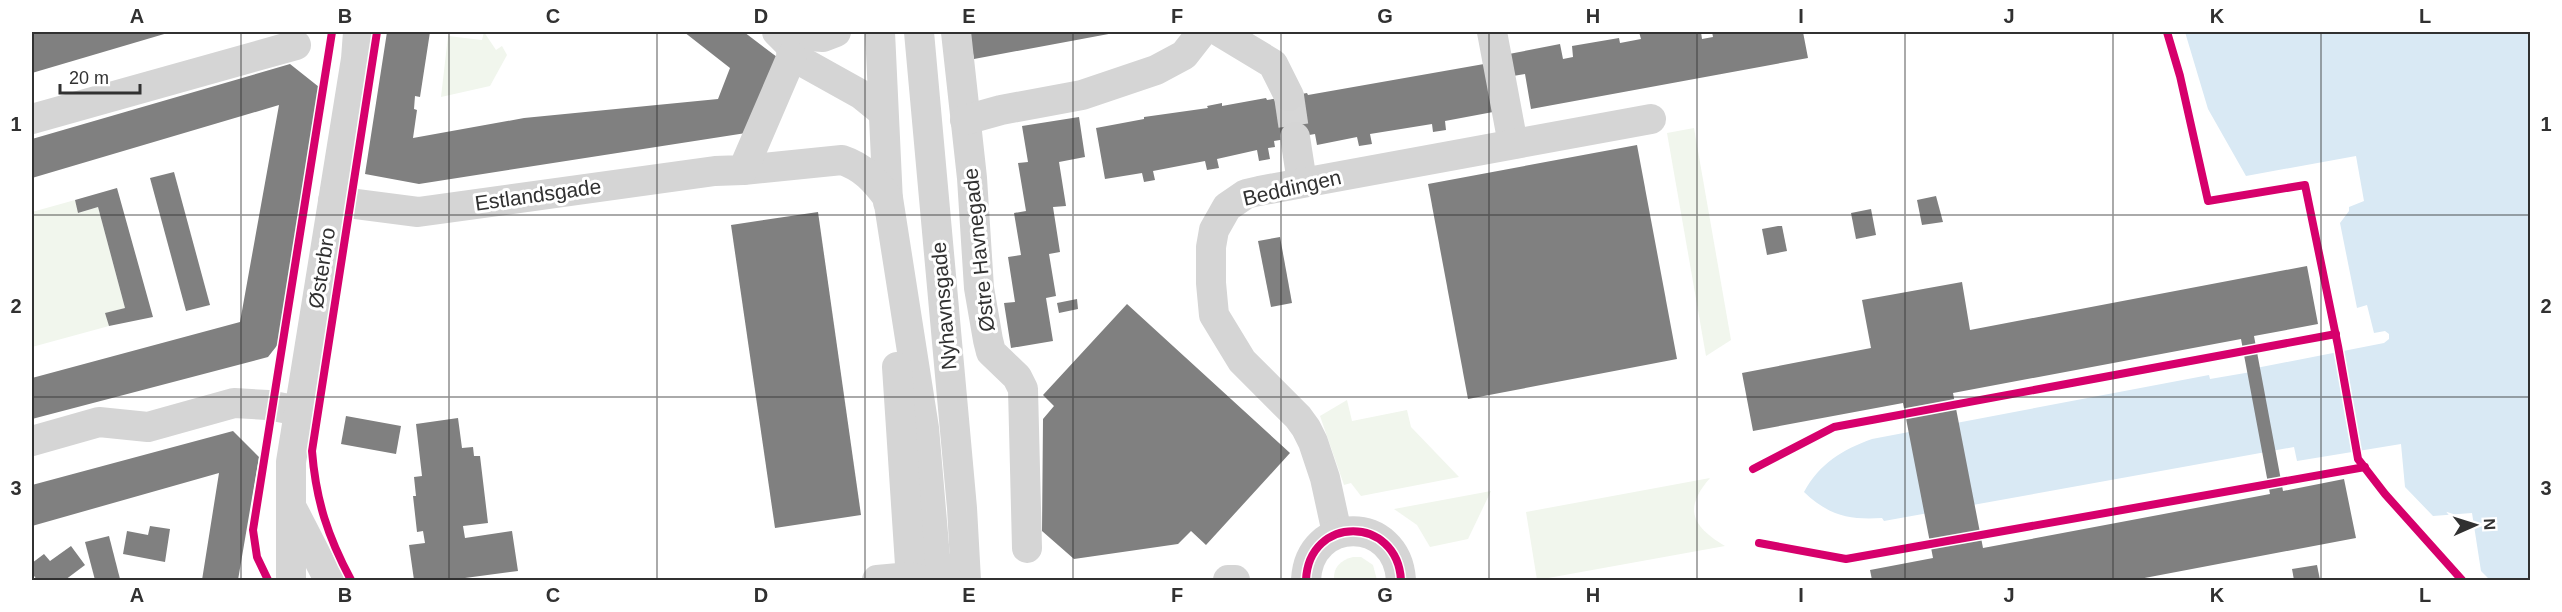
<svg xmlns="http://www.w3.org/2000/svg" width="2562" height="612" font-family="Helvetica,sans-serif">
<rect width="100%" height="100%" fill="#fff"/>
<g fill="#f1f6ed">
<polygon points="484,32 496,50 502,46 507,55 490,86 441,97 448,36 482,40"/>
<polygon points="1694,128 1731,340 1706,356 1667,133"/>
<polygon points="75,200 79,213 98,207 125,308 106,313 109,326 32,347 32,212"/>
<polygon points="1347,400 1352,421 1407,410 1411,427 1459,477 1361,496 1351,483 1344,485 1320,416"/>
<path d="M1710,478C1683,509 1692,526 1725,546L1537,580L1526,512Z"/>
<polygon points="1491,491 1468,539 1430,547 1417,525 1394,509"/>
<path d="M1353,557H1361L1373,565L1377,580H1334C1333,567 1341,560 1353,557Z"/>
</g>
<path fill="#d9e9f4" d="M2185,32H2530V580H2490L2481,571L2472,513L2433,516L2405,487L2401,444L2297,461L2294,447L1884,521L1882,518C1850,520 1829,516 1804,492C1820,463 1842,450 1872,439L2209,375L2210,379L2251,372V369L2384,343L2389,339V334L2385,331L2374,333L2367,305L2357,308L2340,223L2349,211V207L2364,201L2356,156L2246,176L2208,109Z"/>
<g fill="#808080" fill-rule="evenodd">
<polygon points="32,32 171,32 32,73"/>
<polygon points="387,32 430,32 420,97 415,96 414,109 417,110 413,138 524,118 718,99 730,68 684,32 744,32 777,57 746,133 419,184 365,174"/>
<polygon points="969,32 1114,32 1114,33 974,59"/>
<polygon points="1639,32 1701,32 1702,39 1713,37 1712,32 1803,32 1808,58 1531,109 1525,74 1513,76 1509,54 1560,44 1563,59 1573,57 1572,46 1619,38 1620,43 1641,39"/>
<polygon points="290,64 319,87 279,343 268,357 32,419 32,378 240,322 279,105 32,178 32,139"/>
<polygon points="1484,64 1493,112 1445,121 1446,130 1433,132 1432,124 1370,134 1372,144 1359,146 1357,137 1317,145 1315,134 1274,141 1275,147 1268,148 1270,159 1259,161 1257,150 1217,159 1219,168 1207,170 1205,161 1153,171 1155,180 1144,182 1142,173 1105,179 1096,128 1144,119 1144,117 1208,108 1207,106 1222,103 1222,106 1266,98 1267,100 1307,93 1308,95"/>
<polygon points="1079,117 1085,157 1059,162 1066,206 1053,207 1060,252 1049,254 1056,296 1046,298 1053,341 1011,348 1004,303 1015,302 1008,257 1021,255 1014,213 1026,211 1018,163 1028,162 1022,126"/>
<polygon points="1637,145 1677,359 1468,399 1428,184"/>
<polygon points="174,172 210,305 186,311 150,178"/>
<polygon points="117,188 153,317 109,326 105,313 125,308 98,207 78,213 75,200"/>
<polygon points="1936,196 1943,222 1922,225 1917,200"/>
<polygon points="1871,209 1876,235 1856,239 1851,213"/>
<polygon points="818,212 861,515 775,528 731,225"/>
<polygon points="1778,226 1782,226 1787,251 1767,255 1762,229"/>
<polygon points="1280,237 1292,303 1271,307 1258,241"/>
<path d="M2307,266L2318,324L2254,336L2283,491L2344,479L2356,538L2134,580H1872L1870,570L1933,558L1903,403L1753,431L1742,373L1871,348L1862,300L1962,282L1970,330ZM2241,339L2270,494L1983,548L1953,393Z"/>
<polygon points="1077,299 1078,309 1059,313 1057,303"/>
<polygon points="1127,304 1290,453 1206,545 1191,531 1178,544 1074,559 1042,531 1043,419 1054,406 1043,395"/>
<polygon points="346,416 401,426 396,454 341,444"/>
<polygon points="458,418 462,448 473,447 474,456 480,456 488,523 463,526 465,538 512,531 518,571 450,580 414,580 409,545 425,543 423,531 417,532 413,496 416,496 414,477 422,476 416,424"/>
<polygon points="233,431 259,457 238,580 202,580 219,473 32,526 32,485"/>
<polygon points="150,526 170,529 165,562 123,554 127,531 148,535"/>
<polygon points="109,536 120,579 95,580 85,542"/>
<polygon points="71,546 85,565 65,580 37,580 32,573 32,563 44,554 50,561"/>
<polygon points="2317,565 2320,580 2294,580 2292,569"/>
</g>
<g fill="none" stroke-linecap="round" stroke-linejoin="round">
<polyline stroke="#d6d6d6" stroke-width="30" stroke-dasharray="30 15" stroke-linecap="butt" points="1289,96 1295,137"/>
<g stroke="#d5d5d5" stroke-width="30">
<polyline points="777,32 790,45 792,56 862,95 883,112"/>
<polyline points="880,32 888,202"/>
<polyline points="919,32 962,508 966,580"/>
<polyline points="956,32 972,178 979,288 988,340 991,352 1017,377 1023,389 1027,548"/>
<polyline points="1220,32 1273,64 1289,96"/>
<polyline points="1492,32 1513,144"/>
<polyline points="780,34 823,37 836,32"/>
<polyline points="32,119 296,45"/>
<polyline points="965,120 1001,110 1082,95 1156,70 1184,55 1202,32"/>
<polyline points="1295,137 1302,182"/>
<path d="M743,170L842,160C863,167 875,180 888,198L924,428L935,557L942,574L948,580"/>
<polyline points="333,201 418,212 715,171 743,170 792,56"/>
<polyline points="897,367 911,580"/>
<polyline points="32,441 99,422 148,427 234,403 268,405 299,411"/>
<polyline points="293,510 329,580"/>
<polyline points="1337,533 1325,478 1313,442 1306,428 1298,417 1242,361 1214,315 1211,283 1211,247 1214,230 1227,207 1246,194 1259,191 1651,119"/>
<polyline points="291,580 291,462 356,59 358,32"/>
<polyline points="877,580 910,577 922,580"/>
<polyline points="1228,580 1235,580"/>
<path d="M1306,580C1309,515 1397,515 1401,580"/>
</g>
<defs>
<g id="cycleway">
<polyline points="2167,32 2180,76 2208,201 2305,185 2338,346 2358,459 2385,494 2462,580"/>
<polyline points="1753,469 1834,427 2336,334"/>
<polyline points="1759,543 1846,559 2365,467"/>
<polyline points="268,580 257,557 253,530 332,32"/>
<path d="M351,580C328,537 316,501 312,451L377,32"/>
<path d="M1306,580C1309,515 1397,515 1401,580"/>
</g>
</defs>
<use href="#cycleway" stroke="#fff" stroke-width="11"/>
<use href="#cycleway" stroke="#d6006c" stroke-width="8"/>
</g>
<path fill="none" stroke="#313131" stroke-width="1.5" stroke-opacity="0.55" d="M241,32V580M449,32V580M657,32V580M865,32V580M1073,32V580M1281,32V580M1489,32V580M1697,32V580M1905,32V580M2113,32V580M2321,32V580M32,215H2530M32,397H2530"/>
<g text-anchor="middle" stroke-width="6" stroke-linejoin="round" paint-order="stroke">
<g font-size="21" fill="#313131" stroke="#fff">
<text transform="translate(1292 188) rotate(-13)" y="7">Beddingen</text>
<text transform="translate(538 195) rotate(-8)" y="7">Estlandsgade</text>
<text transform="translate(979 250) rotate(-96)" y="7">Østre Havnegade</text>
<text transform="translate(322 268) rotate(-81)" y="7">Østerbro</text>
<text transform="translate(944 306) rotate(-95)" y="7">Nyhavnsgade</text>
</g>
</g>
<rect width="2562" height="612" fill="none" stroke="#ffffff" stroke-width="66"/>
<g transform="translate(2475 525) rotate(87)" stroke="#ffffff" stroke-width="4.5" paint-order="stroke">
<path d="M0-4.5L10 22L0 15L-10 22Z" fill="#313131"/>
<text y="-9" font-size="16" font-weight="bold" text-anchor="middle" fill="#313131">N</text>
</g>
<path d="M60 84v9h80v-9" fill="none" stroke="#313131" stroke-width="3"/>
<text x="69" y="84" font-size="18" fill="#313131" stroke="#ffffff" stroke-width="4.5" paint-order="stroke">20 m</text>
<rect x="33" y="33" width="2496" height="546" fill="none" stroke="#313131" stroke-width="2"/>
<g font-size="20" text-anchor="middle" font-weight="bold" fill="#313131">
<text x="137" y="23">A</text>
<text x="345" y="23">B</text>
<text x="553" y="23">C</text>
<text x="761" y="23">D</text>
<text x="969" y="23">E</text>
<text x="1177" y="23">F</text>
<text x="1385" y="23">G</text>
<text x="1593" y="23">H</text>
<text x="1801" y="23">I</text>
<text x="2009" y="23">J</text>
<text x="2217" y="23">K</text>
<text x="2425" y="23">L</text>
<text x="16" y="131">1</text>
<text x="2546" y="131">1</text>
<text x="16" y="313">2</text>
<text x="2546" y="313">2</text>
<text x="16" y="495">3</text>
<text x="2546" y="495">3</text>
<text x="137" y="602">A</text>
<text x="345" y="602">B</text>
<text x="553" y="602">C</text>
<text x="761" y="602">D</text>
<text x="969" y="602">E</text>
<text x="1177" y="602">F</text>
<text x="1385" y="602">G</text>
<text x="1593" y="602">H</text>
<text x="1801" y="602">I</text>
<text x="2009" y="602">J</text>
<text x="2217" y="602">K</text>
<text x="2425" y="602">L</text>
</g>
</svg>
